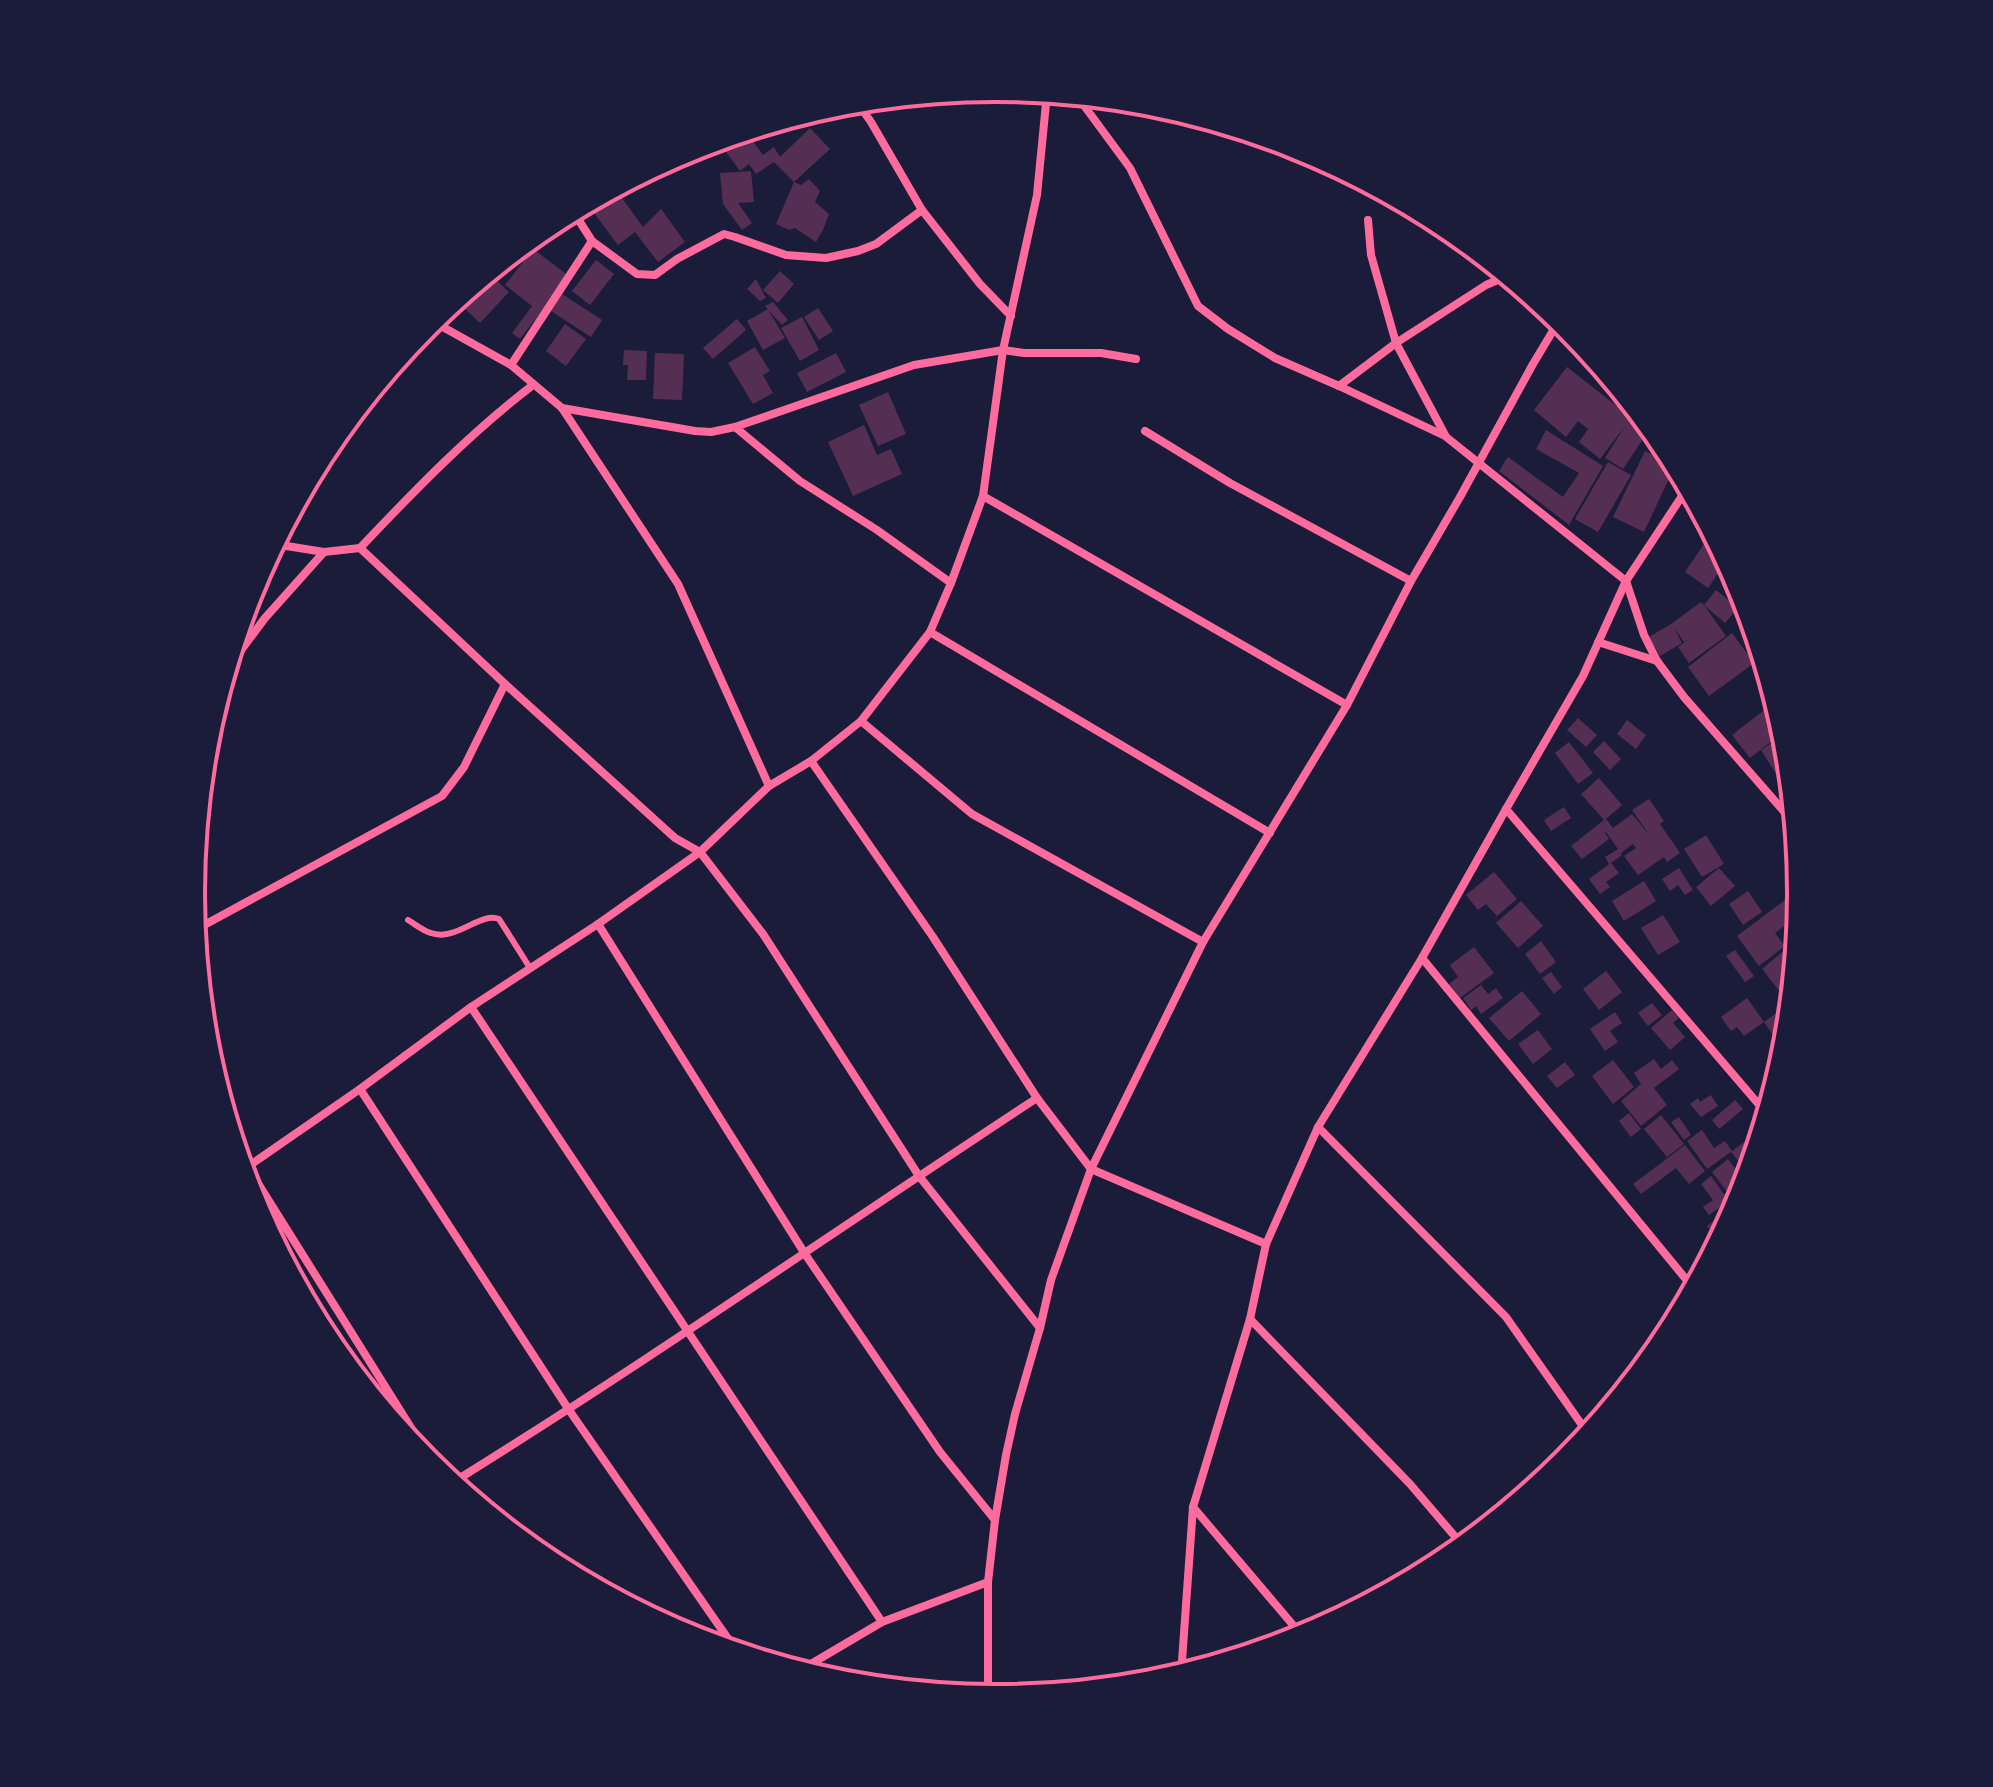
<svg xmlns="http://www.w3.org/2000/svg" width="1993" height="1787" font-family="'Fira Sans Condensed',sans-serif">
<rect width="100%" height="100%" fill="#1b1b3a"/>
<g fill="#542f53">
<polygon points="810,128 830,149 794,182 774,162 756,174 749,164 740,171 721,145 736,135 746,132 763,155 774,147 780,157"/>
<polygon points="710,143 702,149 705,153 694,162 685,151"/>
<polygon points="751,171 754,202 738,203 752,223 742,230 723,204 720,173"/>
<polygon points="809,179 820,191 815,202 829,214 823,230 816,242 795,228 789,230 776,224 794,182 801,185"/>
<polygon points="619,194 643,227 661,209 685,242 658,262 635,232 618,245 594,213"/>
<polygon points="527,242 533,249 569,276 520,339 512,333 532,306 505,285 529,254 506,273 499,264"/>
<polygon points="596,260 614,274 590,305 572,291"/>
<polygon points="780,271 794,284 778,303 763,290"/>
<polygon points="489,273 509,292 480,323 460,304"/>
<polygon points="756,279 766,298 760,301 747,289"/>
<polygon points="562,294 602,320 591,337 551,311"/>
<polygon points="773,302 788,320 782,325 769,311 785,338 763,350 747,321 768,309 765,306"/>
<polygon points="818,308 833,331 819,340 804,317"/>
<polygon points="802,317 819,350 800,361 781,328"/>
<polygon points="737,319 746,330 713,359 703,348"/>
<polygon points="565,324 586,339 566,366 546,351"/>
<polygon points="755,347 770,371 763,375 773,393 753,404 728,363"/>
<polygon points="624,350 647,351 646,380 627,380 628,365 623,365"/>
<polygon points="655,353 684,354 682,400 653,399"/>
<polygon points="836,353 846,372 807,392 797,373"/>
<polygon points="1567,367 1632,418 1629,421 1647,433 1623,469 1605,458 1625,426 1600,459 1579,442 1588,429 1578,421 1566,437 1534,410"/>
<polygon points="888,392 906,434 878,446 859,405"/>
<polygon points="864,425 877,455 891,449 902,474 853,496 828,442"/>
<polygon points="1546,430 1603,466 1569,525 1499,471 1508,457 1563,497 1579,473 1536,449"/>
<polygon points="1645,451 1675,466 1644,532 1613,517"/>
<polygon points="1608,462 1631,475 1598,532 1575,519"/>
<polygon points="1706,541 1723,552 1727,560 1708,588 1685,572"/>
<polygon points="1716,590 1738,608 1725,623 1704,605 1726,636 1689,663 1678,647 1689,639 1684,642 1674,628 1682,643 1660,656 1649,637 1671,624 1701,602 1704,605"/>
<polygon points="1732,633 1754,663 1709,696 1688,667"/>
<polygon points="1776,701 1785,731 1750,758 1732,735"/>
<polygon points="1578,718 1597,735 1586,747 1567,730"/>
<polygon points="1627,720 1646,735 1636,749 1617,734"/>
<polygon points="1786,734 1789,766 1776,774 1761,750"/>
<polygon points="1604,741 1621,759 1610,770 1593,752"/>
<polygon points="1569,742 1593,773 1578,784 1555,753"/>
<polygon points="1599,778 1622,805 1606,819 1613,828 1632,814 1650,836 1632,810 1649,799 1664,821 1660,824 1680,853 1667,862 1664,857 1638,875 1624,856 1636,848 1633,844 1621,853 1622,855 1611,863 1619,873 1606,882 1610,887 1600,894 1589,879 1609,864 1605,857 1618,849 1606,832 1605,833 1609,839 1582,859 1571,846 1604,820 1581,794"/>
<polygon points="1564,807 1571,818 1551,831 1544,820"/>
<polygon points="1706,835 1724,864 1702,877 1684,849"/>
<polygon points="1679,868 1693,890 1685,895 1678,885 1670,891 1662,879"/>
<polygon points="1719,868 1735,886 1711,906 1696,887"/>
<polygon points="1494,872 1517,899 1497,916 1486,904 1478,910 1466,895"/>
<polygon points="1644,881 1656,901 1624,921 1612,901"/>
<polygon points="1748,891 1762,912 1743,925 1729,904"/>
<polygon points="1785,900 1797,916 1775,933 1785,946 1759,966 1737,936"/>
<polygon points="1521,901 1543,926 1518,948 1496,923"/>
<polygon points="1663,915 1680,942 1658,955 1641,928"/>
<polygon points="1541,941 1556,962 1540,974 1525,954"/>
<polygon points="1792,944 1796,950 1792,992 1785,998 1762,969"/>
<polygon points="1474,947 1494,973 1460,998 1449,984 1458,977 1450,965"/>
<polygon points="1735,950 1754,976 1745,982 1726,956"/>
<polygon points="1606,971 1622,992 1599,1010 1583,989"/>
<polygon points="1551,972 1562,987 1554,994 1542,978"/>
<polygon points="1481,985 1488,994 1496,988 1503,998 1481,1014 1476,1006 1471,1010 1463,998"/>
<polygon points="1522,991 1541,1014 1509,1041 1489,1018"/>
<polygon points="1747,998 1764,1022 1744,1036 1737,1027 1731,1031 1721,1017"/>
<polygon points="1652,1003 1662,1015 1648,1026 1638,1013"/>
<polygon points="1786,1006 1790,1012 1790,1019 1787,1021 1789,1024 1787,1047 1783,1050 1764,1022"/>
<polygon points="1672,1010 1679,1018 1673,1023 1685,1037 1670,1050 1651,1028"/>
<polygon points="1615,1012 1622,1023 1610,1031 1618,1042 1605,1051 1590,1029"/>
<polygon points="1538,1030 1552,1049 1533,1064 1518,1044"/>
<polygon points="1654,1059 1661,1069 1672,1060 1679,1069 1654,1088 1667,1105 1641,1126 1621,1101 1641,1084 1634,1073"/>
<polygon points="1613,1060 1634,1087 1613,1104 1592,1076"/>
<polygon points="1565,1062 1575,1075 1557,1088 1547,1076"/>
<polygon points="1711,1095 1718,1106 1701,1117 1690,1104 1698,1098 1700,1102"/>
<polygon points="1735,1100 1743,1109 1719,1129 1712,1120"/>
<polygon points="1629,1113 1641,1129 1631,1137 1619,1121"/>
<polygon points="1661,1115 1684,1144 1667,1157 1644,1129"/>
<polygon points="1679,1117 1691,1135 1684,1140 1671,1122"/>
<polygon points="1702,1130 1714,1148 1725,1141 1732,1151 1707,1169 1687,1141"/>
<polygon points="1748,1139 1757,1149 1750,1171 1748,1173 1731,1152"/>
<polygon points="1685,1145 1705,1171 1689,1184 1676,1168 1641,1194 1633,1184"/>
<polygon points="1728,1159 1738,1172 1732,1177 1738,1185 1728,1193 1712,1172"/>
<polygon points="1711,1176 1729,1201 1733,1198 1739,1206 1719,1242 1707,1226 1727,1211 1723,1205 1709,1215 1703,1207 1713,1200 1701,1184"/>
</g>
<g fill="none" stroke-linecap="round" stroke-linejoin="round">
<path stroke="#ff6b9d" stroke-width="6" d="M408,920C415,924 423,931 431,933C456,942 481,911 499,919L530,968"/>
<g stroke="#ff6b9d" stroke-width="8">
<polyline points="1077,96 1130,168 1198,306 1228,329 1275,358 1339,386 1445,436 1626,581 1644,635 1657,661 1684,697 1795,824"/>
<polyline points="857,102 871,122 922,210 980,284 1011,316"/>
<polyline points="573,211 592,241 637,274 655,275 677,259 724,234 735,237 786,255 826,258 858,251 876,244 922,210"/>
<polyline points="1368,220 1371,255 1396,343 1445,435"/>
<polyline points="429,322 441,326 511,365 562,408 678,584 769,786"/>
<polyline points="511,365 592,241"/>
<polyline points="1339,386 1396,343 1486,285 1507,276"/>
<polyline points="562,408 695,431 711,432 735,427 914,365 1003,350 1024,353 1101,353 1136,359"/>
<polyline points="735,427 800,481 877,530 951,583"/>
<polyline points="1145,431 1230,483 1411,581"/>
<polyline points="983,496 1347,705"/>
<polyline points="274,544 324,552 360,548 505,684 675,838 700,852 763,934 919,1176 1040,1328"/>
<path d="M360,548C415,490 470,433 533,385"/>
<polyline points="930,632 1270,833"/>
<polyline points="1598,642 1657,661"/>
<polyline points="227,669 265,618 324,552"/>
<polyline points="861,721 972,814 1203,942"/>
<polyline points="811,761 933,937 1037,1098 1091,1169 1266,1244"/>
<polyline points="1506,809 1767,1114"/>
<polyline points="598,924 805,1254 940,1452 995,1520"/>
<polyline points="195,930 442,796 464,767 505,684"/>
<polyline points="1422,958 1694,1289"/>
<polyline points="471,1007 882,1622"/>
<polyline points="360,1089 569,1410 738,1653"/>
<polyline points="1318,1127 1506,1317 1589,1435"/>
<polyline points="237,1150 440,1474"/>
<polyline points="243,1170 360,1089 471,1007 598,924 700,852 769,786 811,761 861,721 930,632 951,583 983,496 1003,350 1037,195 1047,93"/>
<polyline points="1250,1319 1410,1484 1464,1547"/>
<path d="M452,1483C650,1360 842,1226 1037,1098"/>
<polyline points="1193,1507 1304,1638"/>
<polyline points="799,1671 882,1622 988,1582"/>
<polyline points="1181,1675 1193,1507 1250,1319 1266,1244 1318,1127 1422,958 1506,809 1583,676 1626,581 1688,487"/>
<polyline points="988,1698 988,1582 995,1520 1006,1455 1015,1414 1040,1328 1051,1280 1091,1169 1203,942 1347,705 1411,581 1460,497 1533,364 1560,319"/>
</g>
</g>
<path d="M0 0H1993V1787H0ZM205 893a791 791 0 1 1 1582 0a791 791 0 1 1-1582 0Z" fill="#1b1b3a" fill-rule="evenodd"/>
<path fill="none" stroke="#ff6b9d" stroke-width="4" d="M205 893a791 791 0 1 1 1582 0a791 791 0 1 1-1582 0Z"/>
</svg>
